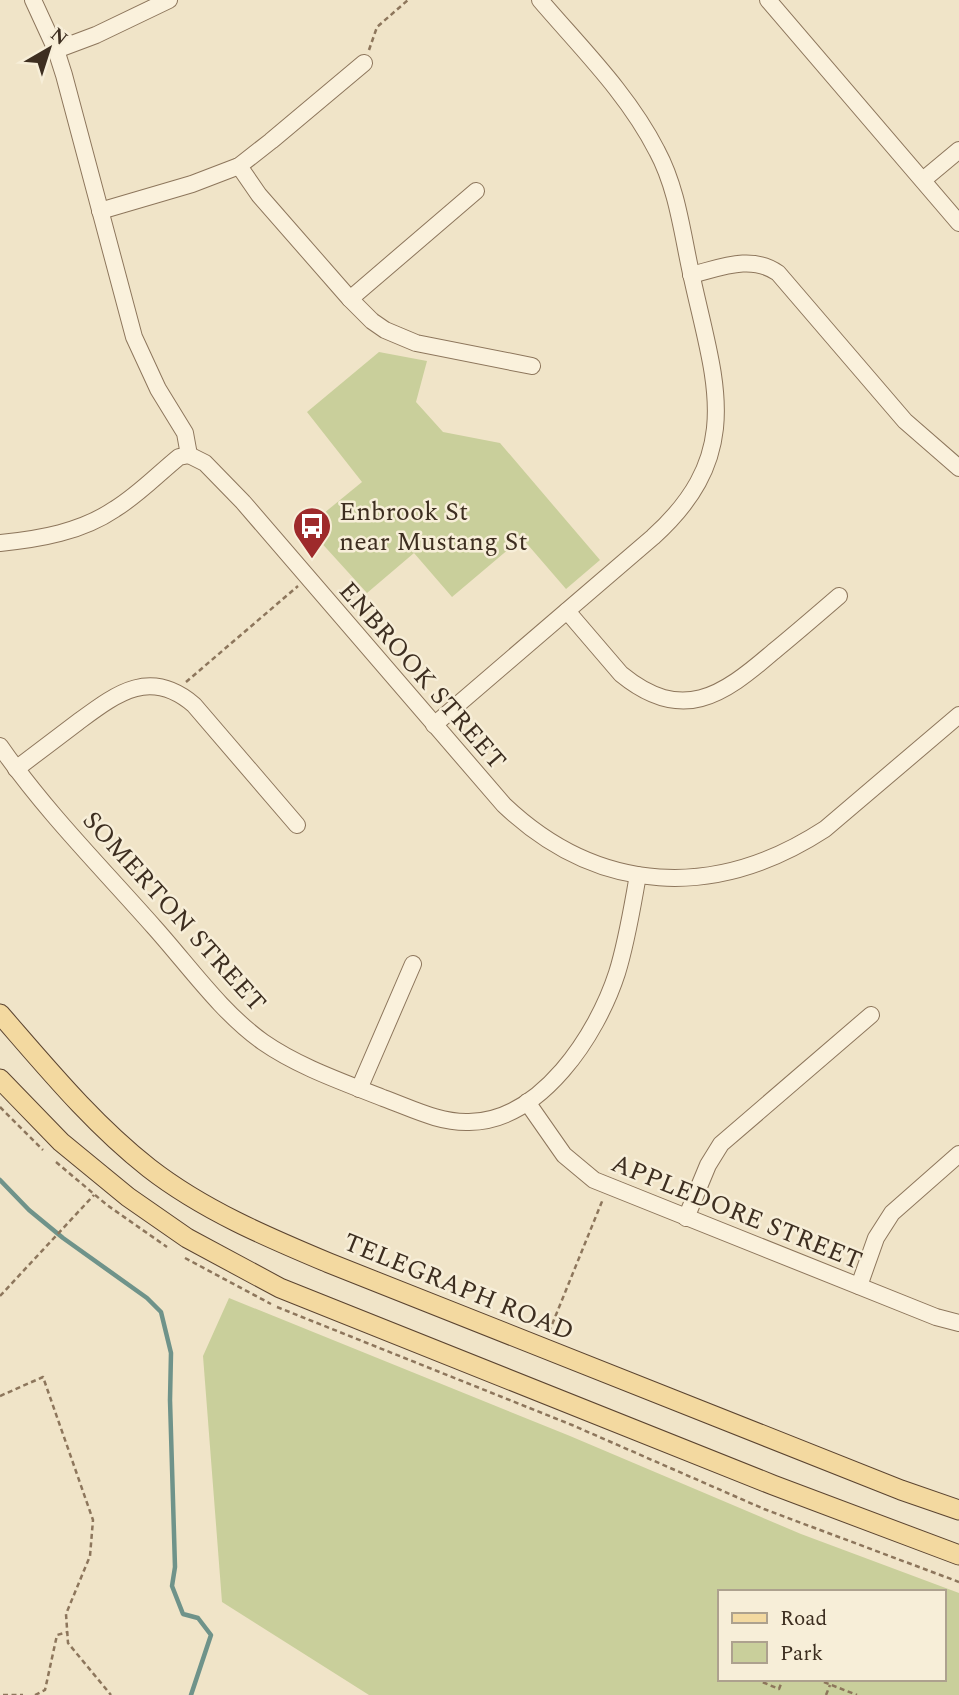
<svg xmlns="http://www.w3.org/2000/svg" width="959" height="1695" font-family="Spectral,serif">
<rect width="100%" height="100%" fill="#f0e4c8"/>
<g fill="#c9cf9b" fill-rule="evenodd">
<polygon points="379,352 427,361 416,402 443,432 500,443 600,560 566,589 522,538 452,597 414,553 367,593 307,527 362,482 307,412"/>
<path d="M229,1298L570,1436L801,1534L959,1593V1695H369L222,1602L203,1356ZM719,1592H943V1679H719Z"/>
</g>
<g fill="none" stroke-linecap="round" stroke-linejoin="round">
<polyline stroke="#6f938a" stroke-width="4.5" points="0,1180 29,1210 63,1238 147,1298 161,1312 171,1353 170,1400 175,1567 172,1586 183,1614 198,1618 211,1635 191,1695"/>
<defs>
<g id="minor">
<polyline points="33,0 56,50 64,75 134,337 158,389 185,433 189,455"/>
<polyline points="768,0 959,223"/>
<polyline points="56,50 96,35 169,0"/>
<polyline points="239,166 259,195 350,299 372,321 385,330 416,343 532,366"/>
<polyline points="923,180 959,150"/>
<polyline points="100,211 192,184 239,166 271,141 364,63"/>
<path d="M691,275C720,268 751,254 778,273L905,421L959,468"/>
<polyline points="350,299 476,191"/>
<path d="M189,455L205,463L243,502L504,805C599,895 716,900 825,829L959,715"/>
<path d="M0,543C40,539 81,532 115,509C138,495 158,474 179,457L189,455"/>
<path d="M567,611L621,674C682,724 722,696 773,652C795,634 817,615 839,596"/>
<path d="M434,725L653,537C747,452 714,380 691,273C682,232 677,188 657,151C628,94 581,48 540,0"/>
<path d="M0,746C45,811 102,868 154,927C189,966 221,1012 263,1042C299,1067 343,1082 383,1098C411,1108 439,1123 469,1122C541,1121 597,1035 617,973C627,941 632,908 638,875"/>
<path d="M16,769C37,753 57,738 78,722C116,694 150,667 194,705L297,825"/>
<polyline points="359,1089 413,964"/>
<polyline points="527,1102 564,1155 594,1180 936,1317 959,1323"/>
<polyline points="686,1218 708,1165 721,1144 871,1015"/>
<polyline points="859,1286 876,1238 892,1213 959,1154"/>
</g>
<g id="major">
<path d="M0,1014C47,1068 93,1124 149,1168C203,1210 267,1237 329,1263L901,1490L959,1510"/>
<polyline points="0,1079 61,1142 128,1197 187,1238 280,1288 773,1485 959,1555"/>
</g>
</defs>
<use href="#minor" stroke="#8d765c" stroke-width="18"/>
<use href="#major" stroke="#5b4430" stroke-width="21"/>
<g stroke="#8d765c" stroke-width="2.5" stroke-dasharray="5 3.5" stroke-linecap="butt">
<polyline points="369,50 377,27 408,0"/>
<polyline points="186,682 298,586"/>
<polyline points="0,1107 43,1150"/>
<polyline points="56,1162 107,1205 167,1247"/>
<polyline points="185,1258 271,1304"/>
<polyline points="0,1296 94,1195"/>
<polyline points="277,1307 572,1425 764,1509 959,1582"/>
<polyline points="549,1332 603,1199"/>
<polyline points="0,1396 43,1377 93,1520 90,1556 66,1614 68,1643 111,1695"/>
<polyline points="755,1679 779,1689 783,1679"/>
<polyline points="816,1679 857,1695"/>
<polyline points="3,1695 23,1695"/>
<polyline points="35,1695 45,1690 57,1635 68,1632"/>
<polyline points="826,1695 830,1685"/>
</g>
<use href="#minor" stroke="#faf1dc" stroke-width="16"/>
<use href="#major" stroke="#f3d9a0" stroke-width="19"/>
</g>
<defs>
<symbol id="bus-pin" viewBox="-11 -11 22 30"><path d="M0 17L-7.5 6A9.5 9.5 0 1 1 7.5 6Z" fill="#9e2a2b" stroke="#f7eed8"/><path d="M-5-6H5V4H4V6H2V4H-2V6H-4V4H-5ZM-3.5-4V0h7V-4ZM-3.5 1.2v1.5H-2V1.2ZM2 1.2v1.5H3.5V1.2Z" fill="#fff"/></symbol>
</defs>
<g fill-rule="evenodd">
<use href="#bus-pin" x="290" y="504" width="44" height="60"/>
</g>
<g text-anchor="middle" stroke-width="5" stroke-linejoin="round" paint-order="stroke">
<g font-size="26" fill="#3d2e20" stroke="#f7eed8" text-anchor="start">
<text x="339" y="520">Enbrook St<tspan x="339" dy="30">near Mustang St</tspan></text>
</g>
<g font-size="26" fill="#3d2e20" stroke="#f7eed8">
<text transform="translate(423 675) rotate(49)" y="9">ENBROOK STREET</text>
<text transform="translate(175 911) rotate(48)" y="9">SOMERTON STREET</text>
<text transform="translate(737 1211) rotate(22)" y="9">APPLEDORE STREET</text>
<text transform="translate(459 1286) rotate(22)" y="9">TELEGRAPH ROAD</text>
</g>
</g>
<rect x="718" y="1590" width="228" height="91" fill="#f7eed8" stroke="#ada18e" stroke-width="2"/>
<rect x="732" y="1613" width="35" height="10" fill="#f3d9a0" stroke="#ada18e" stroke-width="2"/>
<text x="780" y="1625" font-size="21" fill="#3d2e20">Road</text>
<rect x="732" y="1642" width="35" height="21" fill="#c9cf9b" stroke="#ada18e" stroke-width="2"/>
<text x="780" y="1660" font-size="21" fill="#3d2e20">Park</text>
<g transform="translate(49 49) rotate(39)" stroke="#f7eed8" stroke-width="5" paint-order="stroke">
<path d="M0-5L12 26L0 18L-12 26Z" fill="#3d2e20"/>
<text y="-10" font-size="19" font-weight="bold" text-anchor="middle" fill="#3d2e20">N</text>
</g>
</svg>
